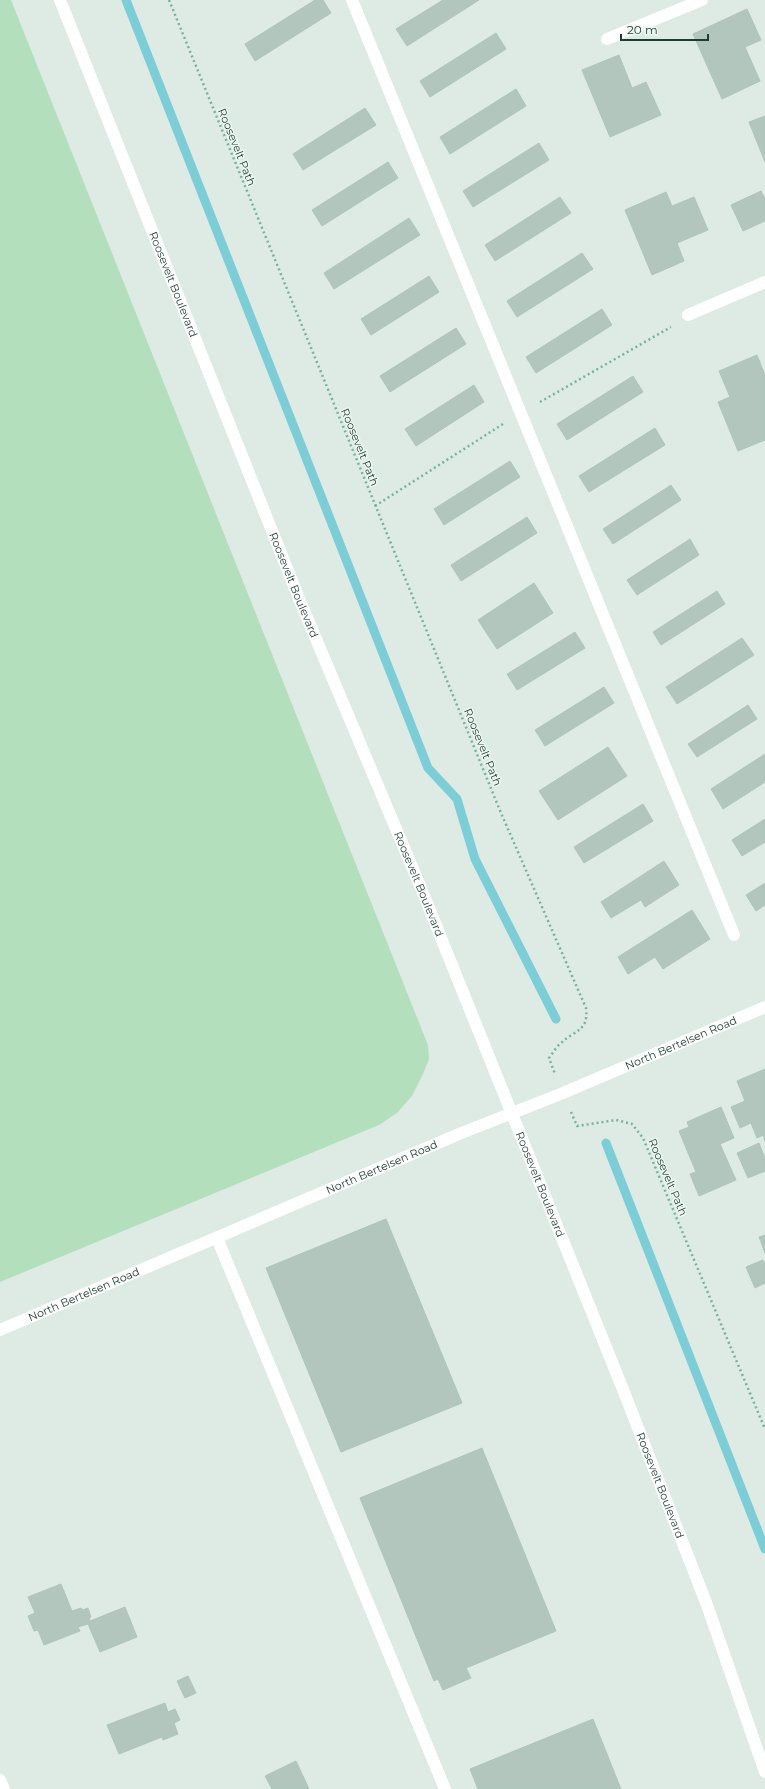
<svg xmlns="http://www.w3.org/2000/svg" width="765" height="1789" font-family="Montserrat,sans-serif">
<rect width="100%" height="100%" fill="#ddebe4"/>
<polygon fill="#b3dfbd" points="0,0 11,0 428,1045 429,1059 423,1074 412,1096 397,1113 379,1125 0,1282"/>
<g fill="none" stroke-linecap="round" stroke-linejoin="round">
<g stroke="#7dcdd7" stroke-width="9">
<polyline points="126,0 428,768 457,799 475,859 556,1019"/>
<polyline points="606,1143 765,1549"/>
</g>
</g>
<g fill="#b2c6bd" stroke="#afc5bb">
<polygon points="315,0 323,0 331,13 255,61 245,44"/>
<polygon points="443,0 479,0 407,46 396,29"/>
<polygon points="747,9 761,40 745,47 760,81 722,99 693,34"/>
<polygon points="496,33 506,49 430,97 420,81"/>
<polygon points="619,55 632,88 646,82 661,115 610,137 582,70"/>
<polygon points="516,89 526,106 450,154 440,137"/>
<polygon points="365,108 376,125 303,170 293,154"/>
<polygon points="765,116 765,162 749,122"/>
<polygon points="539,143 549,160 473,207 463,191"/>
<polygon points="388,162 398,178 322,226 312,210"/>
<polygon points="761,191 765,199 765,221 743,231 731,205"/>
<polygon points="666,192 672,206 694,197 708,230 677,243 684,261 652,275 625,210"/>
<polygon points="560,197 571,213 495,261 485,245"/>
<polygon points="409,218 420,235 334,289 324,273"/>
<polygon points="582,253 593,269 517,317 507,301"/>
<polygon points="429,276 439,292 371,335 361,319"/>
<polygon points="602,309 612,325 536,373 526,357"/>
<polygon points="456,328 466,344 390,392 380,376"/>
<polygon points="757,355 765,375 765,440 738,451 718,402 730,397 719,371"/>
<polygon points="633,376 643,392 567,440 557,424"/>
<polygon points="474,385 484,402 416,446 405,429"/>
<polygon points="655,428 665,445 589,492 579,476"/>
<polygon points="510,461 520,477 444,525 434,509"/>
<polygon points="671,485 681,500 613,544 603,529"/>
<polygon points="527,517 537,533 461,581 451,565"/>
<polygon points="690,539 699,555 637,595 627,580"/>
<polygon points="534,583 553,613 497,649 478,620"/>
<polygon points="717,591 725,604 661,645 653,632"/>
<polygon points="575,632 585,648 517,690 507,674"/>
<polygon points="742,638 754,655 677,704 666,687"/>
<polygon points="604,687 614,703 545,746 535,730"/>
<polygon points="748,705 757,719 697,757 688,744"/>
<polygon points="608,747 627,776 558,820 539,791"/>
<polygon points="765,754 765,782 723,809 711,789"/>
<polygon points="643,804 653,821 584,863 574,847"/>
<polygon points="765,819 765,842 742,856 732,840"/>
<polygon points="664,861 679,885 645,907 641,900 611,918 601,902"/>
<polygon points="765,883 765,905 756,911 746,895"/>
<polygon points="692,910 710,939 663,969 655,957 628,974 618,957"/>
<polygon points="765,1069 765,1141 763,1135 757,1138 751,1123 740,1128 731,1107 745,1101 737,1081"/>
<polygon points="721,1107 734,1138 720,1144 736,1180 699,1196 690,1174 696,1172 679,1131 689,1127 687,1122"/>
<polygon points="759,1143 765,1158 765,1171 748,1178 737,1153"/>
<polygon points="386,1219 462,1403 341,1452 266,1268"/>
<polygon points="765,1235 765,1253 759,1237"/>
<polygon points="763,1260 765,1264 765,1283 755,1288 746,1267"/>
<polygon points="482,1448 556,1631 466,1668 471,1678 443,1690 438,1679 434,1681 360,1498"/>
<polygon points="61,1584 72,1611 81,1608 83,1610 88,1608 91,1617 89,1618 90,1621 125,1607 137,1637 100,1652 88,1624 78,1627 80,1631 44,1645 38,1630 34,1631 28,1616 35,1613 28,1597"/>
<polygon points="188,1676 196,1693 185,1698 177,1681"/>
<polygon points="165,1703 168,1712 175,1709 180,1720 174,1723 178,1734 163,1740 162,1737 119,1754 107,1725"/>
<polygon points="593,1719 621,1789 478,1789 470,1769"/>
<polygon points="296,1761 309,1789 272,1789 265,1776"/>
</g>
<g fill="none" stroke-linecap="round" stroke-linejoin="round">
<g stroke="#79b29e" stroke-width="2.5" stroke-dasharray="2 3" stroke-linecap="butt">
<path d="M169,0L501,813L586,1008C589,1031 575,1030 561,1043C556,1047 553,1053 549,1058L555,1074"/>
<polyline points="540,402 671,327"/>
<polyline points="375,506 503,424"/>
<polyline points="571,1112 577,1126 616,1120 632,1124 643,1138 765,1429"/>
</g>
<g stroke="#fff" stroke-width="12">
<polyline points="607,39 702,0"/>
<polyline points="217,1238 445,1789"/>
</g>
<g stroke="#fff" stroke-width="12">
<polyline points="352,0 734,935"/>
<polyline points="688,315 765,282"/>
<polyline points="0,1780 4,1789"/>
</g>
<g stroke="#fff" stroke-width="12">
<path id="s1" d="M60,0L300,601L421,888L622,1387L707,1605L765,1772"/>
<path id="s2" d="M0,1330L459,1134L563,1093L765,1007"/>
</g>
</g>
<g text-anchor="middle" stroke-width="3" stroke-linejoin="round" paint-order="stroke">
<g font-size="11" fill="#1d3c32" stroke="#edf7f2">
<text transform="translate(237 147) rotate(68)" y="4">Roosevelt Path</text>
<text dy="4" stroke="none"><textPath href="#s1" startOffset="306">Roosevelt Boulevard</textPath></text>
<text transform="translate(360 447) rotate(68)" y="4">Roosevelt Path</text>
<text dy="4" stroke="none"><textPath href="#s1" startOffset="630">Roosevelt Boulevard</textPath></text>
<text transform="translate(483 747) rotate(68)" y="4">Roosevelt Path</text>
<text dy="4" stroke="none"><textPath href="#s1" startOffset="954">Roosevelt Boulevard</textPath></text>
<text dy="4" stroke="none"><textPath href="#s2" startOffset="739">North Bertelsen Road</textPath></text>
<text dy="4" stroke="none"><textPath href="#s2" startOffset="415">North Bertelsen Road</textPath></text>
<text transform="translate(668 1177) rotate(67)" y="4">Roosevelt Path</text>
<text dy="4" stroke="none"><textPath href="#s1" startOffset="1278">Roosevelt Boulevard</textPath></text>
<text dy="4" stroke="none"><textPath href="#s2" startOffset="91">North Bertelsen Road</textPath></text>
<text dy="4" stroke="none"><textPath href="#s1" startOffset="1602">Roosevelt Boulevard</textPath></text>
</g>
</g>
<path d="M621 34v6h87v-6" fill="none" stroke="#1d3c32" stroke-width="2"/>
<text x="627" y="34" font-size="12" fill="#1d3c32" stroke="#edf7f2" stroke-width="3" paint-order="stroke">20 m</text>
</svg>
